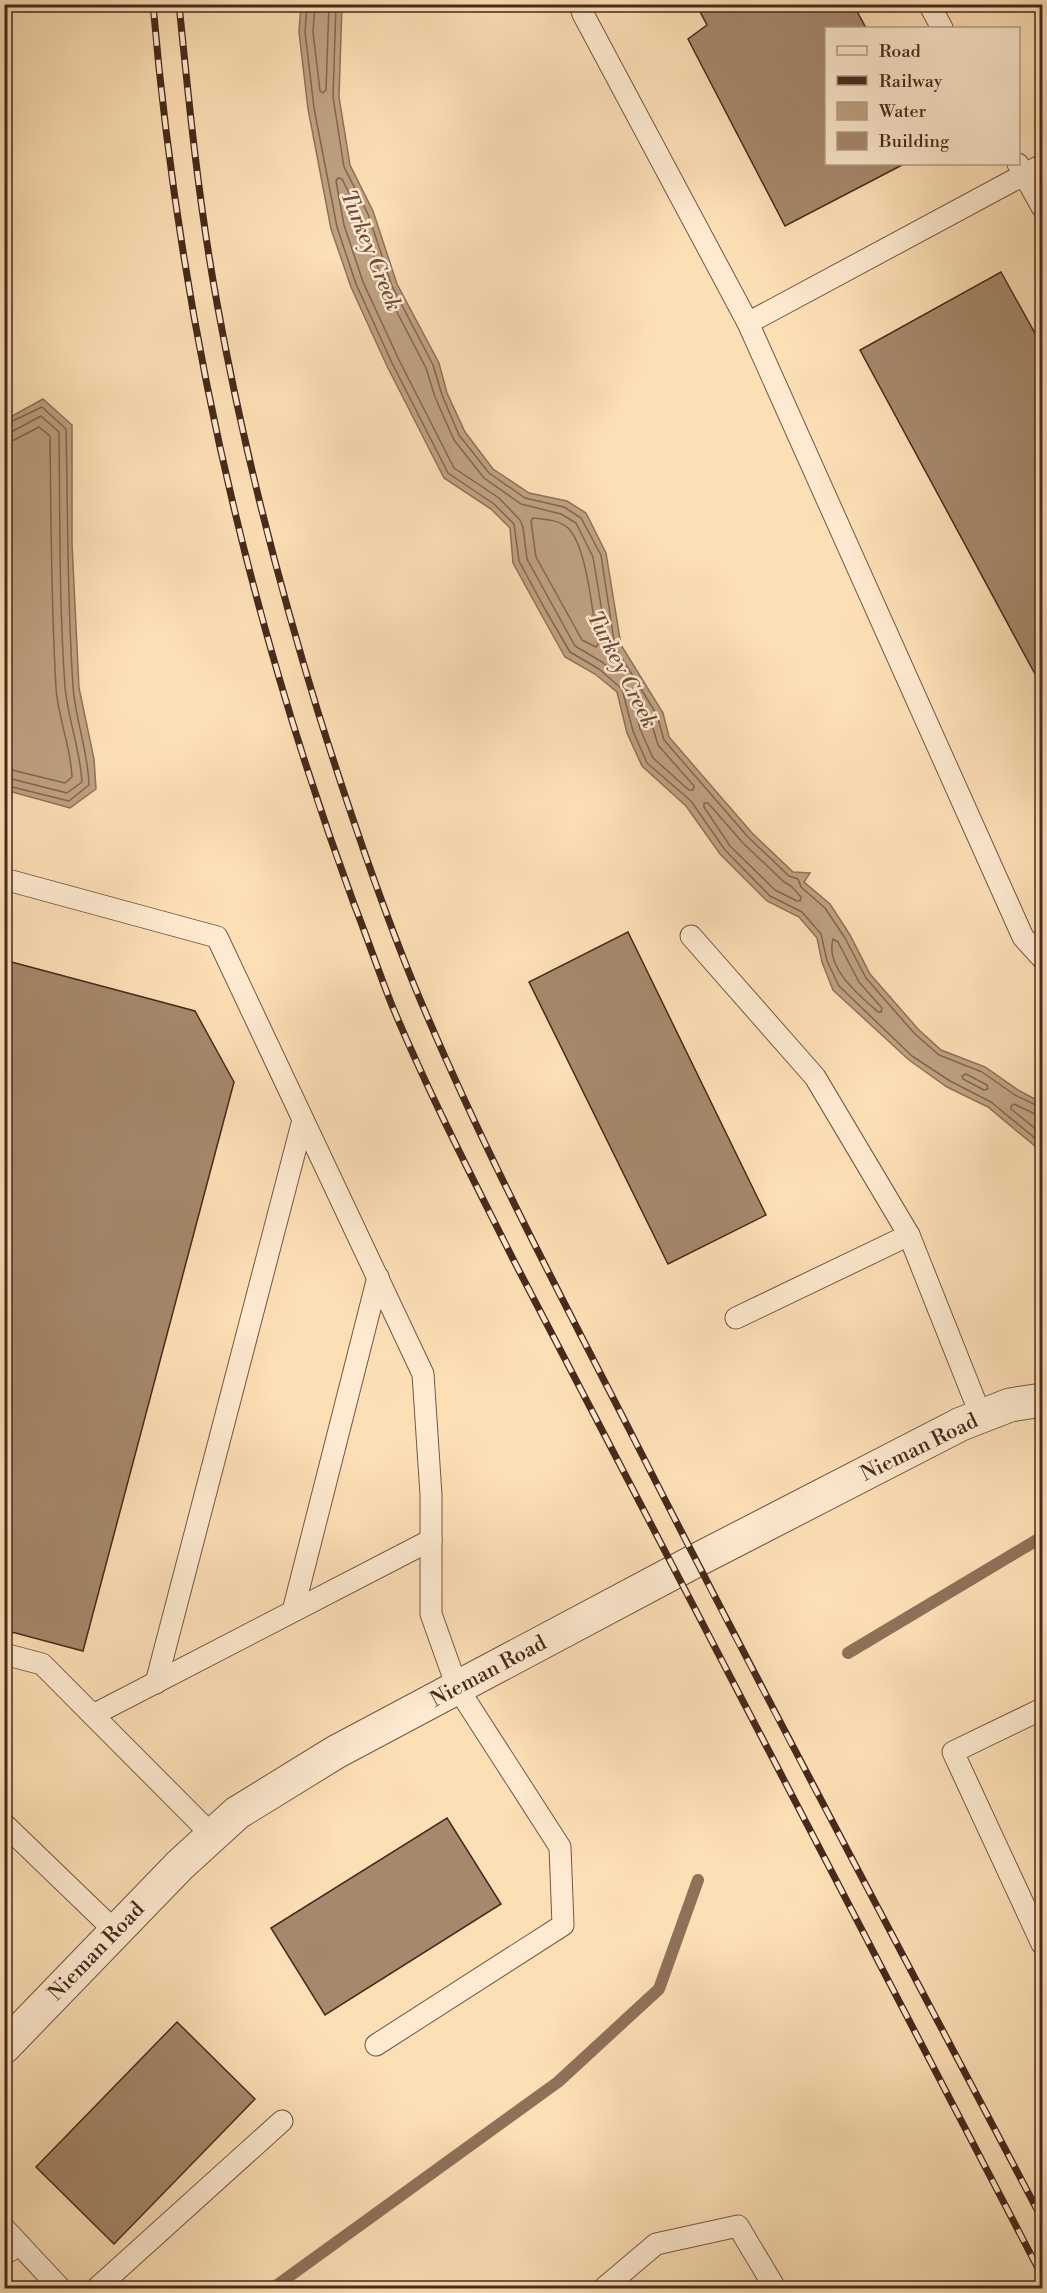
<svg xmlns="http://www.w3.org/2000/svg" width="1047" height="2293" font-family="'Libre Bodoni',serif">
<rect width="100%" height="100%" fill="#fddfb6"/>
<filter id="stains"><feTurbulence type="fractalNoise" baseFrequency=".00333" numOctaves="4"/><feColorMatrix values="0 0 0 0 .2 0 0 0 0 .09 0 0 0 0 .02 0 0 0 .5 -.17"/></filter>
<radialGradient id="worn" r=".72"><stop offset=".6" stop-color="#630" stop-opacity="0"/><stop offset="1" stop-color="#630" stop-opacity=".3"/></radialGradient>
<g fill="#bfa182" stroke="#8f7159" stroke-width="1.5">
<polygon points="301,5 342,5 339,97 350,165 373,211 397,284 439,363 447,393 465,432 493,469 529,493 567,501 586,513 606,553 621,645 663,713 669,737 752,833 793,872 810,873 804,882 830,904 850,935 870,974 918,1029 941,1050 985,1067 1018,1090 1042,1103 1042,1152 988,1107 947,1087 909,1060 833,990 822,962 817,938 799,917 767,901 720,854 686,806 642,766 627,733 617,692 595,674 565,657 541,614 513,563 510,528 491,509 444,478 387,366 351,287 331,229 308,109 299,32"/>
<polygon points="43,399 72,425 72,544 79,688 94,759 96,789 70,808 5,790 5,420"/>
</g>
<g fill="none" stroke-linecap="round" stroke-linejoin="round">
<g stroke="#83654f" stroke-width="1.5">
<polyline points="307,4 305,32 314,108 337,227 356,284 392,363 448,473 494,504 514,524 519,561 546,611 570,652 599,669 622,689 633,731 647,763 691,801 725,850 770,896 802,912 821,934 827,961 839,986 912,1056 950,1081 991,1102 1042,1144"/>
<polyline points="315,4 313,32 320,91 323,93 326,90 329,4"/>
<polyline points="336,4 333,97 344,167 368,214 392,286 433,365 442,395 459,435 489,473 525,498 564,507 581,518 601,555 615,647 657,715 664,740 748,837 789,876 798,879 801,887 825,908 845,938 866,978 914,1033 939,1055 982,1072 1015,1095 1042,1108"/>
<polygon points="338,178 342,179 361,217 385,289 426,368 435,397 454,440 484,478 521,504 561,514 576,523 593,557 608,648 619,669 618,673 615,673 602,662 575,646 527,559 523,527 520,520 499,498 454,468 399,360 363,282 344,225 336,181"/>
<path d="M4,425L42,407L66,429C68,514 67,600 73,686C75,719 88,750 89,785L69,801L4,785"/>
<path d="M4,433L13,431L41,416L59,432C60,517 59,602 65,687C68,719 80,749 82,782L67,793L4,777"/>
<path d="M4,442L14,440L39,427L50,436C51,520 51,604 56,688C58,718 71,747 72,777L65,783L4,768"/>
<path d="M533,518C544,519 560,520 568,528C588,548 592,615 598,644L596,647L582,640L536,557L531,521Z"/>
<polygon points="635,700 639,701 650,718 658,745 694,786 693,790 689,790 653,758 640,729 633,703"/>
<polygon points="704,803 708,803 743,843 784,882 791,886 801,897 800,901 797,901 775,890 730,846 704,807"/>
<path d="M833,939L838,942L859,982L882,1008L881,1012H878C859,995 825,968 833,939Z"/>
<polygon points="966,1074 987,1085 988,1089 984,1090 963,1079 962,1076"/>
<polyline points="1042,1116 1035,1114 1014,1104 1011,1106 1011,1109 1042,1134"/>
</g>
<g stroke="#8f7159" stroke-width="12">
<polyline points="848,1653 1042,1537"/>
<polyline points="273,2288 558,2082 659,1989 698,1880"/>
</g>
</g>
<g fill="#a6886c" stroke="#47291c" stroke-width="1.5">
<polygon points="696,4 853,4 866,28 826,28 826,164 904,164 785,226 688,39 707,25"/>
<polygon points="1001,272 1042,346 1042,687 860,350"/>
<polygon points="628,932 766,1215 668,1264 529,982"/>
<polygon points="4,960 195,1011 234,1082 83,1651 4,1630"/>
<polygon points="447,1818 501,1904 325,2015 271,1928"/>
<polygon points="177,2022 255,2099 114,2244 36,2167"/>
</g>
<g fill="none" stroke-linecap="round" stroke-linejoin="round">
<defs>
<g id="lane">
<polyline points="580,4 583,14 748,323 1023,937 1042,958"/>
<polyline points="929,4 942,28"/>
<polyline points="1018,164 1042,207"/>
<polyline points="748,323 1042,165"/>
<polyline points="4,879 217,937 423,1374 431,1495 431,1614 457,1687 560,1847 563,1925 376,2045"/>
<polyline points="691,936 815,1077 909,1235 981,1416"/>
<polyline points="736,1318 909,1235"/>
<polyline points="293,1611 378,1277"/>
<polyline points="4,1654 42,1664 212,1835"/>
<polyline points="156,1683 303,1120"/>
<polyline points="1042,1709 953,1752 1042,1944"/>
<polyline points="93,1715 431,1540"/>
<polyline points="4,1824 115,1931"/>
<polyline points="4,2228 60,2288"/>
<polyline points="4,2254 20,2245"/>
<polyline points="97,2288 282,2121"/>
<polyline points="604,2288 656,2244 738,2226 775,2288"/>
</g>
<polyline id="street" points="4,2047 180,1865 237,1813 336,1752 695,1561 961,1424 1010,1405 1042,1400"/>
</defs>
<use href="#lane" stroke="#745642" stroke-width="23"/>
<use href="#street" stroke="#745642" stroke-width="35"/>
<use href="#lane" stroke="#feead0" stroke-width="21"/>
<use href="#street" stroke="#feead0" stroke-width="33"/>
<defs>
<g id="rail">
<path d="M153,4C179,312 247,614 354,904C367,937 378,970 391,1003C427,1090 471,1175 513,1259L1042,2276"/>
<path d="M179,4C189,104 199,205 217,303C242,442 277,578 318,712C347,804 378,896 414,985C477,1137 554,1283 629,1429C763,1694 904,1956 1042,2219"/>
</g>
</defs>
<use href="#rail" stroke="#47291c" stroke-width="7"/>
<use href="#rail" stroke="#feead0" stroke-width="4.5" stroke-dasharray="14" stroke-linecap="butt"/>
</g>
<g text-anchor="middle" stroke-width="5" stroke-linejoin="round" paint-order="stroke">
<g font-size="21" fill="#47291c" stroke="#feead0">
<text transform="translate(919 1447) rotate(-26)" y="7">Nieman Road</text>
<text transform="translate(488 1671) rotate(-28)" y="7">Nieman Road</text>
<text transform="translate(96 1951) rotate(-46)" y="7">Nieman Road</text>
</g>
<g font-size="22" font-style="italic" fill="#6b4d3b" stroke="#feead0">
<text transform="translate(372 250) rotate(68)" y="8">Turkey Creek</text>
<text transform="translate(623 669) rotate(63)" y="8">Turkey Creek</text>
</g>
</g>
<rect width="1047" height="2293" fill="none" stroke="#fddfb6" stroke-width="24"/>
<rect x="6" y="6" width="1035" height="2281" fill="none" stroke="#47291c" stroke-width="3"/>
<rect x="12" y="12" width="1023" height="2269" fill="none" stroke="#47291c" stroke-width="1.5"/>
<rect x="825" y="27" width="195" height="138" fill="#feead0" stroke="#b59d88" stroke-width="1.5"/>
<rect x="837" y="46" width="30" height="9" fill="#feead0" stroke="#b59d88" stroke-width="1.5"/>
<text x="879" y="57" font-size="18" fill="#47291c">Road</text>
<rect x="837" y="76" width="30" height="9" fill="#47291c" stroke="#b59d88" stroke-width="1.5"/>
<text x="879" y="87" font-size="18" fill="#47291c">Railway</text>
<rect x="837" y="102" width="30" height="18" fill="#bfa182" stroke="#b59d88" stroke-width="1.5"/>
<text x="879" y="117" font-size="18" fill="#47291c">Water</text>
<rect x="837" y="132" width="30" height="18" fill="#a6886c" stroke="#b59d88" stroke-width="1.5"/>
<text x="879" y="147" font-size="18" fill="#47291c">Building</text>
<rect width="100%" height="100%" filter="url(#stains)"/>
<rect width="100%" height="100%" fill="url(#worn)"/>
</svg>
